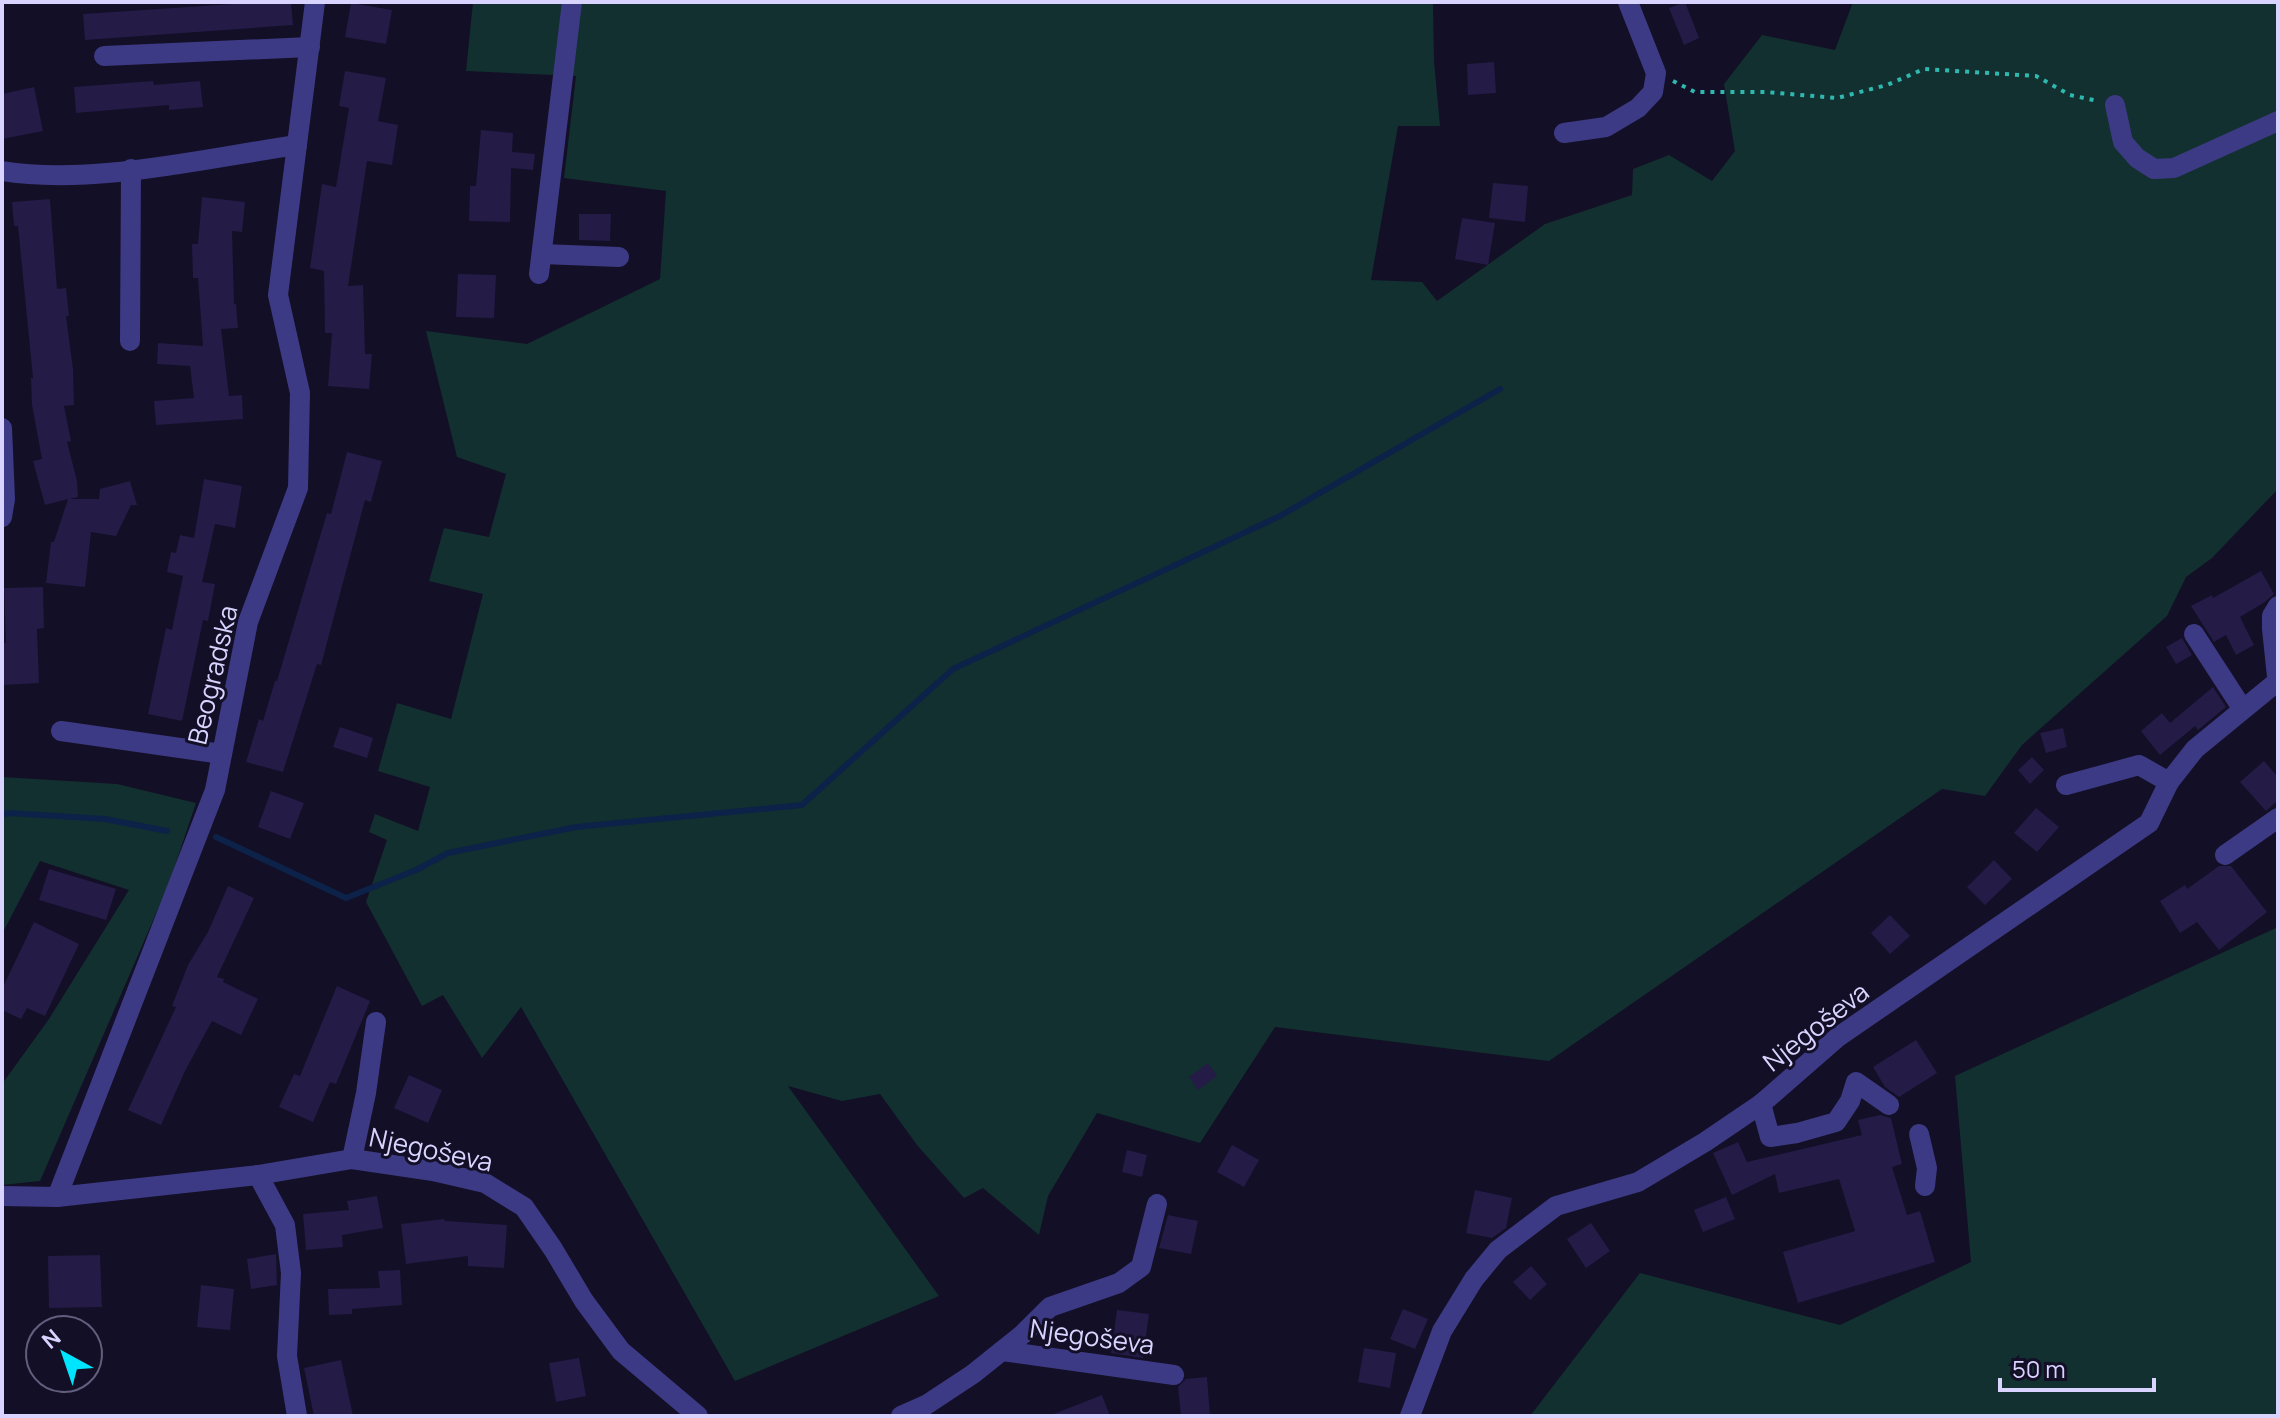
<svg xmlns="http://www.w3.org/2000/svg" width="2280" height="1418" font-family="Manrope,sans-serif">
<rect width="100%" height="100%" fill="#130f26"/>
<g fill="#12302f">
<polygon points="473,2 1433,2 1434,61 1440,126 1398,126 1371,280 1422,282 1437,301 1545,224 1632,195 1633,169 1669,155 1712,181 1735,151 1724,84 1762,35 1835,50 1853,2 2278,2 2278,489 2212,558 2186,577 2167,616 2022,745 1985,796 1942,789 1549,1061 1275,1027 1200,1143 1097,1113 1048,1196 1039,1235 983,1188 964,1198 917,1145 880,1094 842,1101 788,1086 939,1296 735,1381 521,1007 482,1058 443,995 422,1006 366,902 387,840 369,832 375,814 418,831 430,787 378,771 397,703 451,719 483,594 429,581 444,528 489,537 506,474 457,457 426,331 527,344 660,279 666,191 564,178 576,76 466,71"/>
<polygon points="2,777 117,784 196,803 168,886 40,1181 2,1185 2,1084 49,1019 129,890 40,861 2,934"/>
<polygon points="2278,927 2278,1416 1530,1416 1640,1273 1840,1325 1971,1262 1955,1076"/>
</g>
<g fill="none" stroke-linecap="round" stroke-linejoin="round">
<g stroke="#0c2248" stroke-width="6">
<polyline points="2,815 9,813 105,819 167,831"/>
<polyline points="216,837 346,898 416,870 448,853 576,827 802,805 953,669 1280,516 1500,389"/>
</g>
</g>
<g fill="#241b47">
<polygon points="265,2 291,2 293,25 85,40 83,14"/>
<polygon points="1685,2 1699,38 1684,45 1669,8"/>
<polygon points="351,3 392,10 386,44 345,37"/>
<polygon points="1494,62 1496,93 1468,95 1467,64"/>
<polygon points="345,71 386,78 378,121 398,125 392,165 367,161 348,286 363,285 365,354 372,354 369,389 328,386 332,333 325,333 324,271 310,268 322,184 336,187 349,108 339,106"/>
<polygon points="153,81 154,85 200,81 203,107 169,110 169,105 76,113 74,87"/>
<polygon points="34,87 43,131 2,139 2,94"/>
<polygon points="481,130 513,133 512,152 535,154 533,170 511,168 510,222 469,221 470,186 476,186"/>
<polygon points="1493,183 1528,186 1525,222 1489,218"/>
<polygon points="202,197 245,202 242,232 232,231 234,304 236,304 238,328 221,329 229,396 242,395 243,419 156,425 154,401 194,398 190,366 157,364 158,343 203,346 198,278 193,278 192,244 198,244"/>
<polygon points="50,199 57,289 66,288 69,316 66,316 73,369 74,405 64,406 71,441 67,442 77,481 78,497 69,499 99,499 100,489 130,481 137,505 131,505 116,536 91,532 85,587 46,583 51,542 54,542 68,499 45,505 33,461 42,459 32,405 31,378 33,378 18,226 14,226 12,202"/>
<polygon points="579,214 611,214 610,241 579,240"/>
<polygon points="1462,218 1495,223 1488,265 1455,259"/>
<polygon points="458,274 496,275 494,318 456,317"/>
<polygon points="347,452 382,461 371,502 365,500 321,665 317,664 283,772 246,762 259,719 263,721 275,681 277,681 327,513 331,514"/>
<polygon points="204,479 242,486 235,528 215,524 202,582 215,584 208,621 203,620 182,721 148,714 166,628 172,630 183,576 167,572 171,552 176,553 180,535 194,538"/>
<polygon points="2261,571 2274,594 2265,602 2240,617 2254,645 2236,655 2226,635 2214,642 2191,606 2212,595 2213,598"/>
<polygon points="43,587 44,628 37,629 39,683 2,685 2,643 6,643 4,588"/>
<polygon points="2182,638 2192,655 2176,664 2166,647"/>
<polygon points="2213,687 2226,707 2198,730 2195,726 2160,755 2141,731 2162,713 2170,723"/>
<polygon points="340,727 373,738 367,758 333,747"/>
<polygon points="2063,728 2067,747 2046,753 2040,733"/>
<polygon points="2032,757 2044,770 2030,784 2018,770"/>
<polygon points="2264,761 2278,777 2278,800 2266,811 2240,782"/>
<polygon points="271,791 304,803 290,839 258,827"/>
<polygon points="2036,808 2059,827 2037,852 2014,833"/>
<polygon points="1994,860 2012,879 1985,905 1967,887"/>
<polygon points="2219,866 2231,866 2267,912 2219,950 2197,922 2180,933 2160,901 2185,885 2187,889"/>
<polygon points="49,869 116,889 106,920 39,900"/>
<polygon points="228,886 254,898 217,977 224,979 223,982 258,999 241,1035 212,1021 185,1071 161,1125 128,1110 176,1007 172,1006 188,965 208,932"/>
<polygon points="1890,915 1910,936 1890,954 1871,933"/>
<polygon points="34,922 79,944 45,1016 27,1008 21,1019 2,1010 2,989"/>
<polygon points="337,986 370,1001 336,1084 330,1082 313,1122 279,1107 294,1074 300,1076"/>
<polygon points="1916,1040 1937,1073 1899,1097 1885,1087 1873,1067"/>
<polygon points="1208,1063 1217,1076 1198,1090 1189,1077"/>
<polygon points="409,1075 442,1090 428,1123 394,1108"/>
<polygon points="1880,1115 1891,1118 1902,1164 1892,1167 1907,1215 1920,1211 1935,1262 1798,1303 1783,1252 1855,1231 1839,1179 1779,1193 1775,1174 1732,1195 1713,1153 1738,1142 1747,1162 1862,1135 1858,1120"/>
<polygon points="1232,1145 1259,1160 1244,1187 1217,1172"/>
<polygon points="1127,1150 1147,1155 1142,1177 1122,1172"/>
<polygon points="1475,1190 1512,1198 1506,1228 1492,1238 1466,1233"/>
<polygon points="377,1196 383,1228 342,1235 343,1247 306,1250 303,1214 349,1210 347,1201"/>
<polygon points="1726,1197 1735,1219 1703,1232 1694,1210"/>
<polygon points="1168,1215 1198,1221 1191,1254 1159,1248"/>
<polygon points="444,1219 445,1221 507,1225 504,1268 468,1266 468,1256 406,1264 401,1224"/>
<polygon points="1591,1223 1610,1251 1586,1268 1567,1239"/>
<polygon points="276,1254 277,1285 251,1289 247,1259"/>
<polygon points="100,1255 102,1307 49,1308 48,1256"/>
<polygon points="1531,1266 1547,1284 1530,1300 1513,1282"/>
<polygon points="400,1270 402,1305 352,1309 352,1314 329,1315 328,1289 380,1288 378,1271"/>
<polygon points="201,1285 234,1289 230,1330 197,1327"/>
<polygon points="1403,1309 1428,1319 1415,1349 1390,1339"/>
<polygon points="1117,1310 1149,1314 1143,1358 1111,1353"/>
<polygon points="1364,1348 1396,1353 1390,1388 1358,1382"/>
<polygon points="579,1358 586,1396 556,1402 549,1363"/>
<polygon points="341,1360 353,1416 314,1416 304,1368"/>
<polygon points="1207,1377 1210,1416 1181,1416 1178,1387 1186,1379"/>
<polygon points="1102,1395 1110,1416 1051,1416 1051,1415"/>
</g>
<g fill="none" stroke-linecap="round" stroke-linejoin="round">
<polyline stroke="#2fb8b0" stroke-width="4" stroke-dasharray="4 6" stroke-linecap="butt" points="1673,81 1695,92 1766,92 1837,98 1887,85 1924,69 2036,76 2070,95 2098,101"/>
<g stroke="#3d3a85" stroke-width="20">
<polyline points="104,56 310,47"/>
<polyline points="2115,105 2123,142 2137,158 2154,169 2174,168 2278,121"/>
<polyline points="1564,133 1606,127 1638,108 1653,92 1656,73 1628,2"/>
<path d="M2,171C91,186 207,158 297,145"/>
<polyline points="542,254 619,257"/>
<polyline points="539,274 572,2"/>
<polyline points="130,341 131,169"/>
<polyline points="2,428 5,499 2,517"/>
<polyline points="2278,606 2272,616 2272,629 2278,686"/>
<polyline points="2194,634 2242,708"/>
<polyline points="61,731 222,754"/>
<polyline points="2066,785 2139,765 2169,782"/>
<polyline points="2225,855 2278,818"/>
<polyline points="1761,1104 1770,1137 1797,1133 1836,1122 1850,1101 1856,1082 1889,1105"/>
<polyline points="1919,1134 1927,1168 1925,1186"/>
<polyline points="352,1159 366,1093 376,1022"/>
<polyline points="258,1175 285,1225 291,1273 287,1356 297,1416"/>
<polyline points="2,1196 57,1197 258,1175 352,1159 433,1171 485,1183 524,1207 553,1249 584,1301 621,1351 698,1416"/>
<polyline points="57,1197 215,790 248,622 298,488 300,393 278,295 315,2"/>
<polyline points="1002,1351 1174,1375"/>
<polyline points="901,1416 926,1405 973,1374 1023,1334 1050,1307 1119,1283 1141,1267 1157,1204"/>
<polyline points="1410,1416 1442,1331 1474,1279 1498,1250 1556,1206 1638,1182 1705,1142 1761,1104 1838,1037 2149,823 2169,782 2195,749 2278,681"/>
</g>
</g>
<g text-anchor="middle" stroke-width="6" stroke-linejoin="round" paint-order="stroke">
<g font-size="26" fill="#d9d4ff" stroke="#130f26">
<text transform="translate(213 675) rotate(-77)" y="9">Beogradska</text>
<text transform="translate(1816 1027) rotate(-38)" y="9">Njegoševa</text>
<text transform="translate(431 1150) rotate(12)" y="9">Njegoševa</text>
<text transform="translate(1092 1337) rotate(8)" y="9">Njegoševa</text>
</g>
</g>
<rect width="2280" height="1418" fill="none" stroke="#d9d4ff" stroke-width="8"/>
<g transform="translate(64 1354) rotate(320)"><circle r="38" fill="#130f26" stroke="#625e7d" stroke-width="2"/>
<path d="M0-6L14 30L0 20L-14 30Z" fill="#00e5ff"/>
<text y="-12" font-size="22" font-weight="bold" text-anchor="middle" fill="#d9d4ff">N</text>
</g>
<path d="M2000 1378v12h154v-12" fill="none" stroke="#d9d4ff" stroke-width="4"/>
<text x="2012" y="1378" font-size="24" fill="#d9d4ff" stroke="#130f26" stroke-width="6" paint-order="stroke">50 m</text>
</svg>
